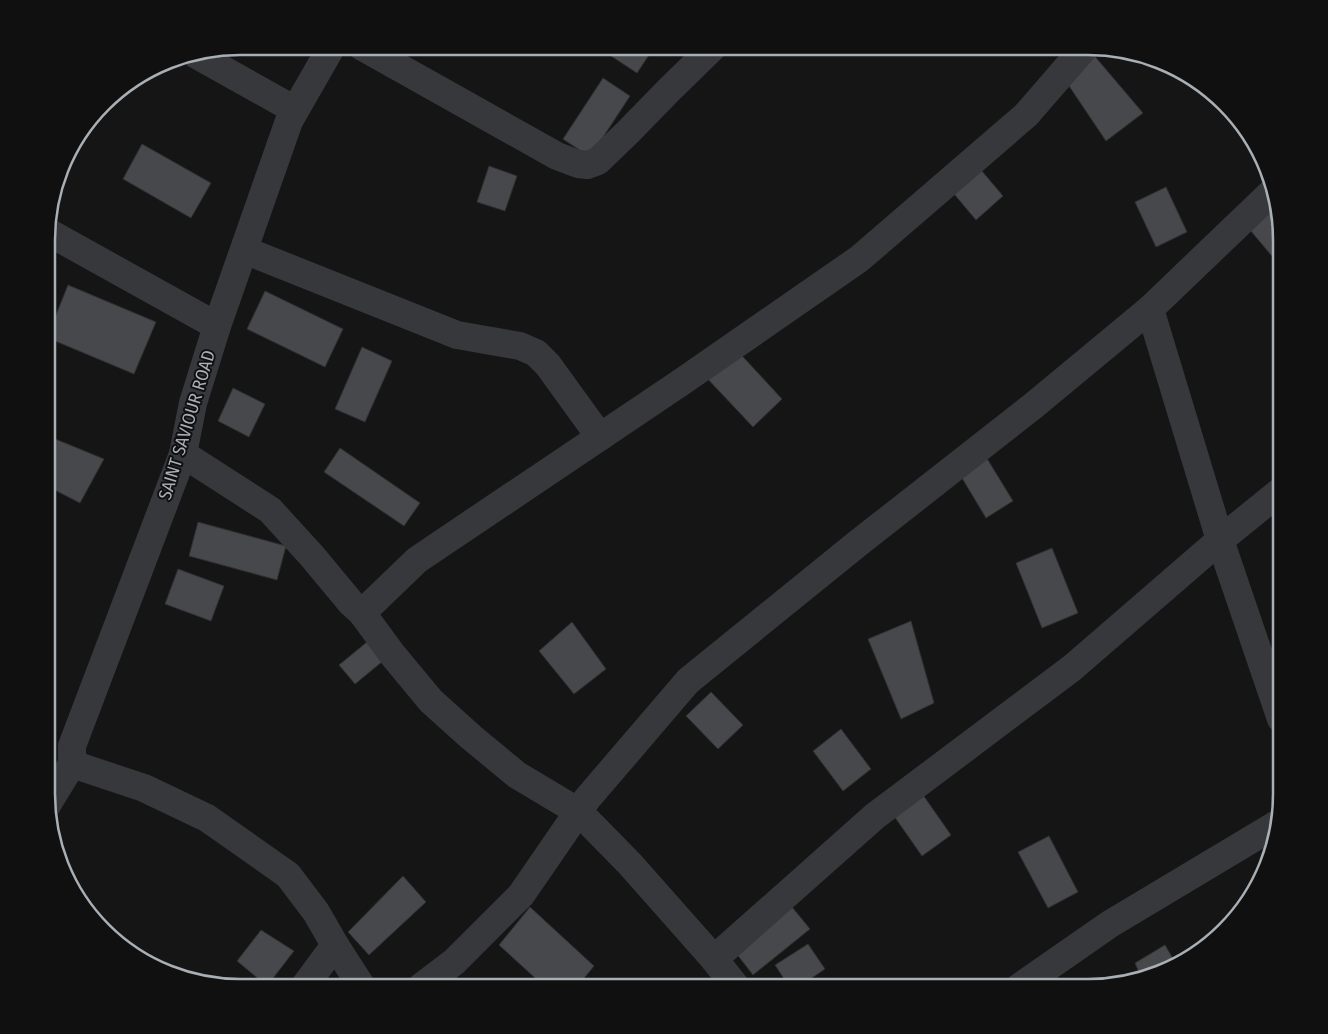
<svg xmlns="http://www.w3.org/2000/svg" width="1328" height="1034" font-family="'Fira Sans Condensed',sans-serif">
<rect width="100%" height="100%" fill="#151516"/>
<g fill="#47484b" stroke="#2f3032">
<polygon points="613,46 655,46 637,73 608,54"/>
<polygon points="1092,53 1143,113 1106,141 1061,74"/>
<polygon points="603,78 630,96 590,157 563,139"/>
<polygon points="142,144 211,183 191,218 123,179"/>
<polygon points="976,164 1003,196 976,220 949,188"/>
<polygon points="489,166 517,176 505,211 477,202"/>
<polygon points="1166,187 1187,232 1156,247 1135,202"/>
<polygon points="1274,207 1282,240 1282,268 1250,230"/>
<polygon points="48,265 52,266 48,287"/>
<polygon points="68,285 156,322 134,374 48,338 48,335"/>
<polygon points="265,291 343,329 325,367 247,329"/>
<polygon points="733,346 782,399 753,427 703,374"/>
<polygon points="362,347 392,361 365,422 335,409"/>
<polygon points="233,388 265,404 249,437 218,421"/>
<polygon points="48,436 104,459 80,503 47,486"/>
<polygon points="340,448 420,503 404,526 324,472"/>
<polygon points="983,452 1013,501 986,518 956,468"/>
<polygon points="198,522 286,546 277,580 189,556"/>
<polygon points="1052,548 1078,613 1042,628 1016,563"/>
<polygon points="178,569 224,586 211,621 165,604"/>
<polygon points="911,621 934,703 901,719 868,639"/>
<polygon points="572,622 606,669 574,694 539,651"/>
<polygon points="367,642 383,661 355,684 339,665"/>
<polygon points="711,692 743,725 718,749 686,716"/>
<polygon points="841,729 871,769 843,791 813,751"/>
<polygon points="923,795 951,835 922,856 894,816"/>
<polygon points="1049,836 1078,892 1048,908 1018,852"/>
<polygon points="403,876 426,902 369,955 348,932"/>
<polygon points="530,907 594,966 576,988 545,987 499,945"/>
<polygon points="792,907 810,929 753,975 736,953"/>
<polygon points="261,930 294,951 267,986 237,961"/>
<polygon points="808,944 825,969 797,988 790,988 775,965"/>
<polygon points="1165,945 1176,964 1163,973 1141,977 1135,963"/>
</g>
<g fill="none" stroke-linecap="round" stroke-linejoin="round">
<g stroke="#36383b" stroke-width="28">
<polyline points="361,46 557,156 578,164 587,165 598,161 628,132 669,90 714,46"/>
<polyline points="195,54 295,110"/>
<polyline points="48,232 217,326"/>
<polyline points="244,250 457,335 520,346 536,353 548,365 600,437"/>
<polyline points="1150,309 1220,540 1281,719"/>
<polyline points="183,454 270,510 312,556 351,603 362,613 417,560 683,381 859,259 1026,115 1085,47"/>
<polyline points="362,613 392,654 431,701 471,737 517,775 579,812 630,864 714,959 737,988"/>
<polyline points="72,764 144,788 207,818 288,875 316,912 335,945 362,987"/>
<polyline points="47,805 72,764 72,746 183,454 193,403 217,326 289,121 332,46"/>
<polyline points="714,959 875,816 1072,668 1220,540 1282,490"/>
<polyline points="304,987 335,945"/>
<polyline points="421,987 454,962 521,895 587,799 688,681 857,544 1033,406 1150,309 1271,193"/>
<polyline points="1018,988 1110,924 1277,824"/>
</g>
</g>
<g text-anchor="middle" stroke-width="4" stroke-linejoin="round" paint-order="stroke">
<g font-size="18" fill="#a8afb5" stroke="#101011">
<text transform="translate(187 425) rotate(-73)" y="6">SAINT SAVIOUR ROAD</text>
</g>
</g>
<path d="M0 0H1328V1034H0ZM240 55H1088A185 185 0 0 1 1273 240V794A185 185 0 0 1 1088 979H240A185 185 0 0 1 55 794V240A185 185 0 0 1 240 55Z" fill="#101011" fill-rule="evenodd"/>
<path fill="none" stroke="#a8afb5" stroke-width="2.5" d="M240 55H1088A185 185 0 0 1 1273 240V794A185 185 0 0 1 1088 979H240A185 185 0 0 1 55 794V240A185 185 0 0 1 240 55Z"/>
</svg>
